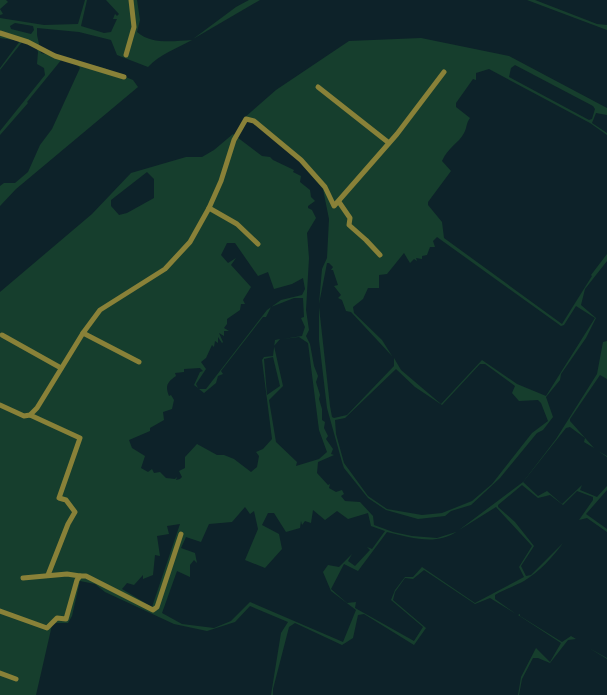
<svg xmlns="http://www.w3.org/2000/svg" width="607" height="695" font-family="Mulish,sans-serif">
<rect width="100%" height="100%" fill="#163e2d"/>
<g fill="#0d2229">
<polygon points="6,0 85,0 78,24 44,25 0,18 0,15 3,14 0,9 8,2"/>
<polygon points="87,0 106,0 119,14 117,16 115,14 113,19 117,19 111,32 104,33 81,26"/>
<path d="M137,0H249L236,7L193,39L260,0H527L607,30V108L509,56L421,38L349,41L276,90L243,119L253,123L291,152L323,189L329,219L327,258L322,269L319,304L327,263H329L333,267L331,270H333L338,285L334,286L341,295L338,298L342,300L346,311L351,312L392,356L382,340L354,313L353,307L363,299L368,288H379V275L387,274L404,253L410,263L414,259L417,261L416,258L422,259V256L427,255L430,247H435L433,241L437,237L561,326L564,325L576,306L595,318L546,396L517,384L482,360L441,404L401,370L394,358V366L347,415L334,418L332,417L330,406L319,307V340L327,408L342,462L344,468L368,498L386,510L418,519L445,516L451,511L471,505L500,478L537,433L543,430L553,417L546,397L560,380L561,374L586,338L596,318L581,305L585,289L607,261V341L603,342L597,374L556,439L523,482L459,530L496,507L532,546L519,567L524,577L475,603L422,567L413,577H405L395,590L391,600L423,627L414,641L355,608L356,602L347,603L331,589L344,564L358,571L387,532C410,537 435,546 456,532L437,538L412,536L393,532L374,525L373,516L360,502L345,501L341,496L344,494L342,490L336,492L329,488L330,484L328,485L317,473L318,462L334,455L331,454L333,449L326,439L328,436L324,428L325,422L322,420V409L319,399L320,395L316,382L318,376L314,366L310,344L306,336L309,330L306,310L309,258L307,233L316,218L312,210L308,208V206L315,201L311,197L310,190L300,182L301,176L293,172L294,170L273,160L270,157L262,156L233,134L214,150L202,157H186L131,173L92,214L0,292V206L16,189L138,87L133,80L104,68L41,53L37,35V28L79,32L111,40L117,55L148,67C159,55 177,48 192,40C174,41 152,45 137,32L140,20Z"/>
<polygon points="535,0 607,0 607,25 597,24"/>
<polygon points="15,23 33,26 34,30 31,34 11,29 10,26"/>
<polygon points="0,38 20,41 0,68"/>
<polygon points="22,42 36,46 38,52 37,64 44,68 45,75 0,131 0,70"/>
<polygon points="62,59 75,62 80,68 52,129 40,145 28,172 15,183 4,183 0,186 0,135 28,103 27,102"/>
<polygon points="515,65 593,106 595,109 592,119 589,120 509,77 511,68"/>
<path d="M489,69L590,123L607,135V254L591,275L592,276L562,324L444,238L442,222L428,205V202L451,171L442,161C448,147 459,143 464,133C467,128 466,123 470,118L456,107V103L473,79L476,80V73Z"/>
<polygon points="596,113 607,115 607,133 592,123"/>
<polygon points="147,172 154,179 154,198 127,213 119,215 111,206 111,200"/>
<path d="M227,243H235L258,276L268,272L274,289L292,284L303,278L305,289L302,295L281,300L267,310L206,389H199L204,393L216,383L218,376L223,374L221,371L263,317H266L271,307L294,298H303L304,317L301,318L305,327L302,336L283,339L299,337L308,343L319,430L327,452L319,459L296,466L297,462L276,442L269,400L283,386L274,346L280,339L275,340L273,356L264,357L262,360L272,439L263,449L256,452L259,456L257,467L251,472L234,459L224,455H217L197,444L185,457V468L179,471L182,477L180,479L176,480L177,477L175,479L166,478L160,472L154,473L152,469L148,472L141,468L145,456L132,448L129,440L150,431V428L164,420L163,412L172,409L174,400L171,395L169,396C165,386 167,382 176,376L175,373L184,372V369L200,368L203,371L200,372L194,385L198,388L196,384L206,369L201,362L206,358L212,345L214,347L215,341L218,343V337L222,343L223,342L219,333L224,336V331H229L224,328L227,324V319L240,310L241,304H245L243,300L251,287L231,265L236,258L228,263L221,255Z"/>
<polygon points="273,357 280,386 267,395 264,359"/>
<polygon points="480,364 485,364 515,386 512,393 519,401 538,400 541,403 548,421 532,433 492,484 472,501 442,513 422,515 387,509 368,496 344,463 336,434 335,420 345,418 396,369 415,387 442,405"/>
<polygon points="600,375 607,379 607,456 598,451 607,457 607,486 597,497 580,490 582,485 562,504 547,491 538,496 523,482 566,428 570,427 585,438 584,442 594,448 570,421 570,419"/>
<path d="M522,485L538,498L550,495L563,505L577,491L593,497V500L579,520L587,518L607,532V658L589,648L607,659V695H519L522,679L533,658H538L550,663L568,640L576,639L571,636L562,642L520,616V614L518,615L561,643L550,662L536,648L521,677L518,695H273V689L289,627L295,623L342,645L353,638L358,615L364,614L414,645L426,628L393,600L395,592L405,578L413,579L424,570L475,604L490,598L516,614L495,599V595C505,589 515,586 524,581C539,572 553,557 563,543L531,575L526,576L521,566L534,546L515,522L498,507V505Z"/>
<polygon points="607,490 607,529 586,514"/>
<polygon points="245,507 250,514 254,511 258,529 245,560 265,568 282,549 279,534 262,525 268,513 274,513 286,532 300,528 301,521 302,525 305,521 311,523 313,510 325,520 337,511 348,519 368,513 371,526 385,531 372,549 367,547 370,550 355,566 348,561 352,554 339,567 328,565 323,572 331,591 356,610 343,642 250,602 231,621 214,628 182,624 162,613 177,571 190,577 190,565 194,560 197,563 195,553 181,548 186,537 201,542 209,524 232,522"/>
<polygon points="180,524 152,607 122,589 127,583 134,585 143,575 143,579 153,575 155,555 160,556 157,536 169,534 167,526"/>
<polygon points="80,581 95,584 105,592 174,624 207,631 235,622 250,606 288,622 281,633 271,695 36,695 52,625 56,623 68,623 72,616"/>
</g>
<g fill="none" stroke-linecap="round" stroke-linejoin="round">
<g stroke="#898138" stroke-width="5">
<polyline points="0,33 28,42 55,56 124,77"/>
<polyline points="126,55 134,27 131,0"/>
<polyline points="318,87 389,143"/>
<polyline points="339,202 350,218 349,225 366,240 380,255"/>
<polyline points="209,208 237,224 258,244"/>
<polyline points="83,333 139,362"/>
<polyline points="2,335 61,368"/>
<polyline points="0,405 24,416 30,415 37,408 83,333 100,310 165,269 190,242 209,208 221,181 234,140 246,119 254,121 301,160 325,187 334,206 397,134 444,72"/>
<polyline points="30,415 80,438 59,498 66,500 75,512 68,524 48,575"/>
<polyline points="23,578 67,574 80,576"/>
<polyline points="0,611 47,628 57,618 66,619 77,580 80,576 86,576 153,610 157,607 181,534"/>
<polyline points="0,673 16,679"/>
</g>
</g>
</svg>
